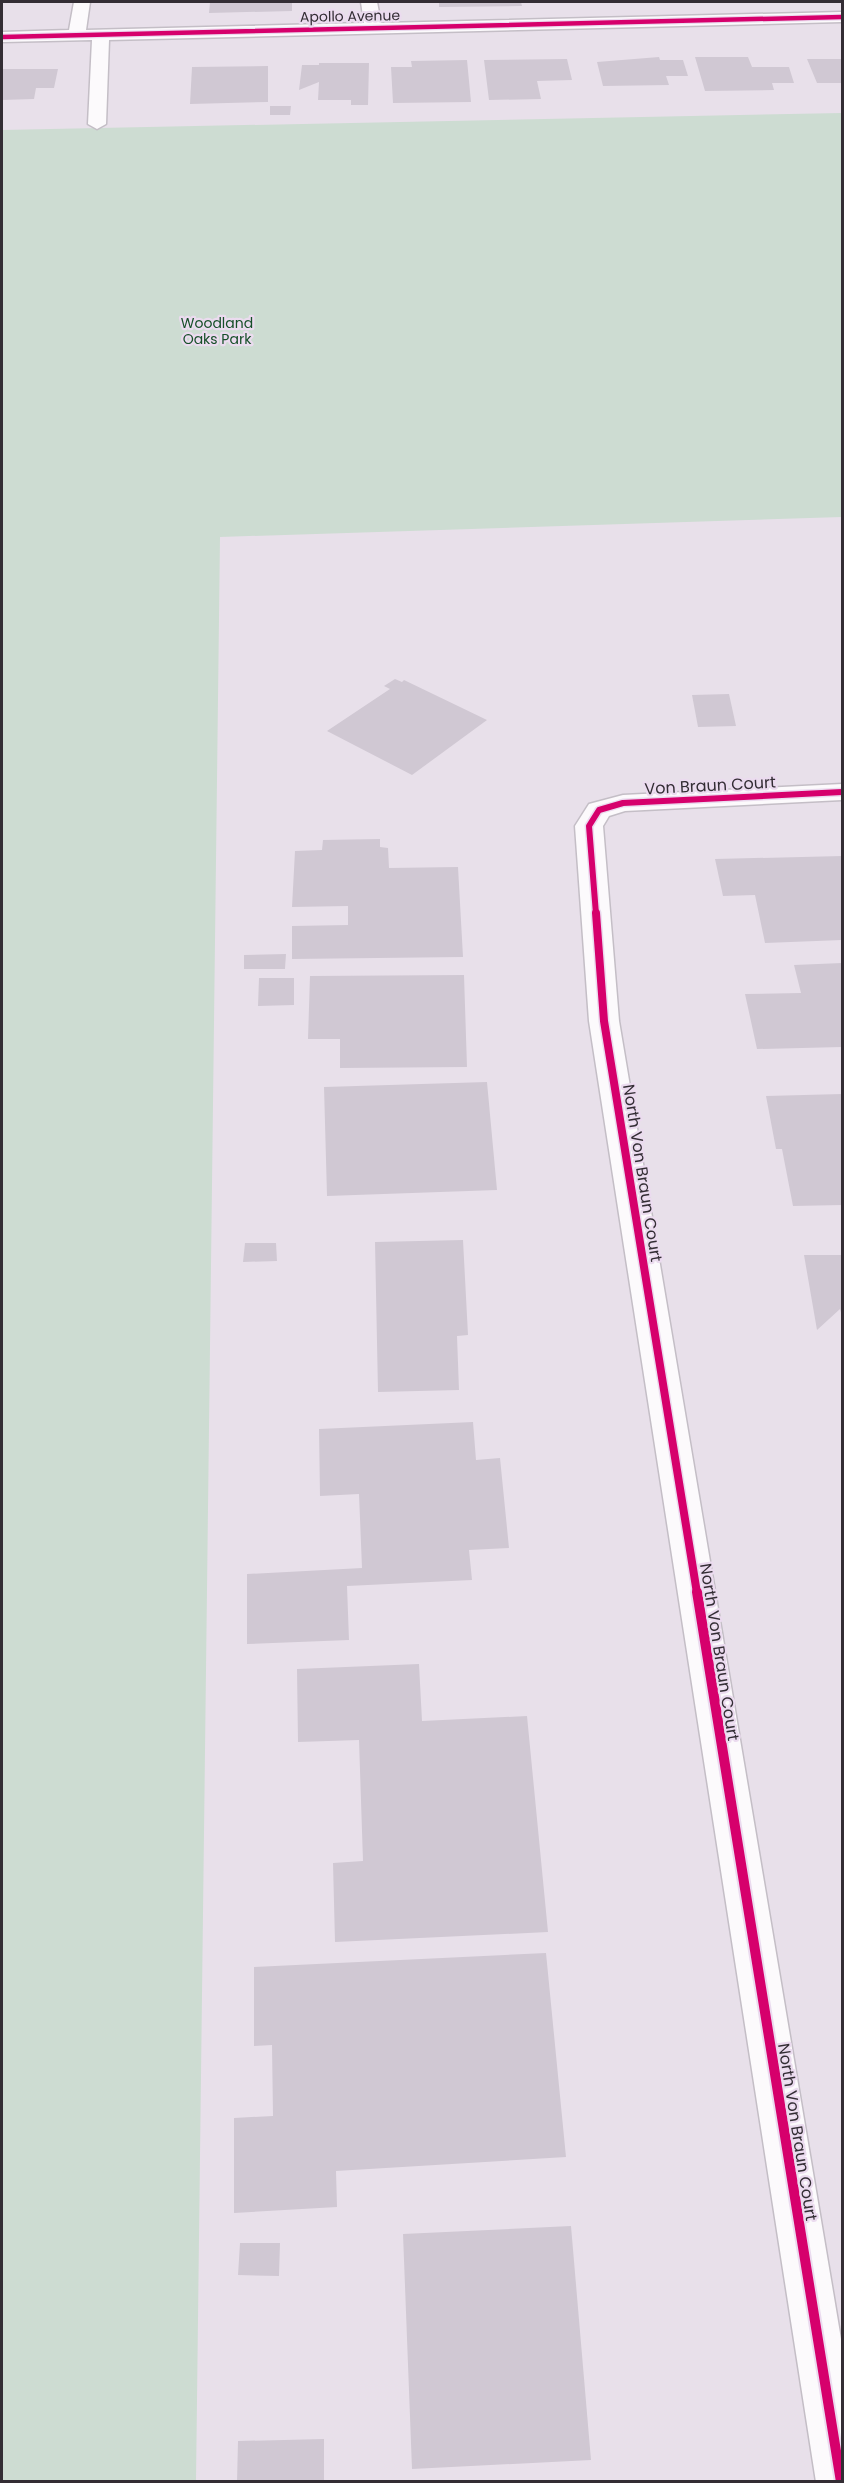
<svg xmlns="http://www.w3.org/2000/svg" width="844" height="2483" font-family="Poppins,sans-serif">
<rect width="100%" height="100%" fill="#e8e0ea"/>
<polygon fill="#cddcd2" points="842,113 842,517 220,537 196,2481 2,2481 2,130"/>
<g fill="#d0c8d3">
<polygon points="210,2 292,2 292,11 209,13"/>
<polygon points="439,2 521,2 522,6 439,7"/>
<polygon points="659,57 660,60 683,60 688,76 666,76 669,85 603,86 597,62"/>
<polygon points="695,57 748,57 752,67 789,67 794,83 772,83 774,90 705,91"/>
<polygon points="567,59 572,80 537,81 541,99 489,100 484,60"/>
<polygon points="807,59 842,59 842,83 817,83"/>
<polygon points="467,60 471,102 393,103 391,67 412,67 411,61"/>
<polygon points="319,63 369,63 368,105 351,105 351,100 318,100 319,82 299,90 302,65 319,65"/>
<polygon points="268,66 268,102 190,104 192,67"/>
<polygon points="2,69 58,69 54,88 36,88 34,99 2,100"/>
<polygon points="270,106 291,106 290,115 270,115"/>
<polygon points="395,679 402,682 404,680 487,720 412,775 327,731 390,689 384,686"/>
<polygon points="729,694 736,726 698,727 692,695"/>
<polygon points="380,839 380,847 388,848 389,868 458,867 463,957 292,959 292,926 348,925 348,906 292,907 295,851 322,850 323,840"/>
<polygon points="842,856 842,940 765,943 755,895 723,896 715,859"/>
<polygon points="286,954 285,969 244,969 244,955"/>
<polygon points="842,963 842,1047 757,1049 745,994 801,993 794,965"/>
<polygon points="464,975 467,1067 340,1068 340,1039 308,1039 310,976"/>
<polygon points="259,978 294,978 294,1005 258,1006"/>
<polygon points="487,1082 497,1190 327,1196 324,1087"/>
<polygon points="842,1094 842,1205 793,1206 782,1149 776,1149 766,1096"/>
<polygon points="463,1240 468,1335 457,1336 459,1390 378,1392 375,1242"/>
<polygon points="245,1243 276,1243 277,1261 243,1262"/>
<polygon points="804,1255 842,1255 842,1316 840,1309 817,1330"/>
<polygon points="473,1422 476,1460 500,1458 509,1548 469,1550 472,1580 347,1586 349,1640 247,1644 247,1574 362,1568 359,1494 320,1496 319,1429"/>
<polygon points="419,1664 422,1721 527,1716 548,1932 335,1942 333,1863 363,1861 359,1740 298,1742 297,1669"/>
<polygon points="546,1953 566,2157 336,2171 337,2207 234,2213 234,2118 273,2116 272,2045 254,2046 254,1967"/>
<polygon points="571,2226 591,2460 412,2469 403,2234"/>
<polygon points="240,2243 280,2243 279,2276 238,2275"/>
<polygon points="324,2439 324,2482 237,2482 238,2441"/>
</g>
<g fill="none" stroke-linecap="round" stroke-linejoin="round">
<defs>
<g id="minor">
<polygon points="74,2 90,2 86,30 364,23 361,2 377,2 381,23 842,12 842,22 109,40 106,124 97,129 88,124 92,40 2,42 2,32 69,30"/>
<polygon points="842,784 842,800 625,811 609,816 603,826 619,1021 842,2345 842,2482 816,2482 589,1021 575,826 589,804 623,795"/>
</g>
</defs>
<use href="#minor" stroke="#c4bec6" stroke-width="3"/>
<use href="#minor" fill="#fcfafc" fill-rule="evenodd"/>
<defs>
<polyline id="cycleway-far3" points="2,37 842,17"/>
<polyline id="cycleway-far2" points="596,914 589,826 599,810 623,803 842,792"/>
<polyline id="cycleway-far1" points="596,913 604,1021 697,1593"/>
<polyline id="cycleway" points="697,1592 841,2482"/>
</defs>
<use href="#cycleway-far3" stroke="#ebdbef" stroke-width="7"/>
<use href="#cycleway-far2" stroke="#ebdbef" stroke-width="9"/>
<use href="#cycleway-far1" stroke="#ebdbef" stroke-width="11"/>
<use href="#cycleway" stroke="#ebdbef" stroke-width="14"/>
<use href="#cycleway-far3" stroke="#d6006c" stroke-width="4.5"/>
<use href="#cycleway-far2" stroke="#d6006c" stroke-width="6"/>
<use href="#cycleway-far1" stroke="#d6006c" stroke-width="8"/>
<use href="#cycleway" stroke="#d6006c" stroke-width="10"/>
</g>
<g text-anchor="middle" stroke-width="4.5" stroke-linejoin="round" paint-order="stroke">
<g font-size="14" fill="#332d34" stroke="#ebdbef">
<text transform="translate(350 16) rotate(-1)" y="5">Apollo Avenue</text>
</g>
<g font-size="14" fill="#164f28" stroke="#ebdbef">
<text x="217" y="328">Woodland<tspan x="217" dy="16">Oaks Park</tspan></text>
</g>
<g font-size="16" fill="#332d34" stroke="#ebdbef">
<text transform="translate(710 785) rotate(-3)" y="6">Von Braun Court</text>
<text transform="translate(643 1173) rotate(81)" y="6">North Von Braun Court</text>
<text transform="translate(720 1652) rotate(81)" y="6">North Von Braun Court</text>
<text transform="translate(798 2132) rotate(81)" y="6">North Von Braun Court</text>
</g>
</g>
<rect width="844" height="2483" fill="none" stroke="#332d34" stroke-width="6"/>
</svg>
